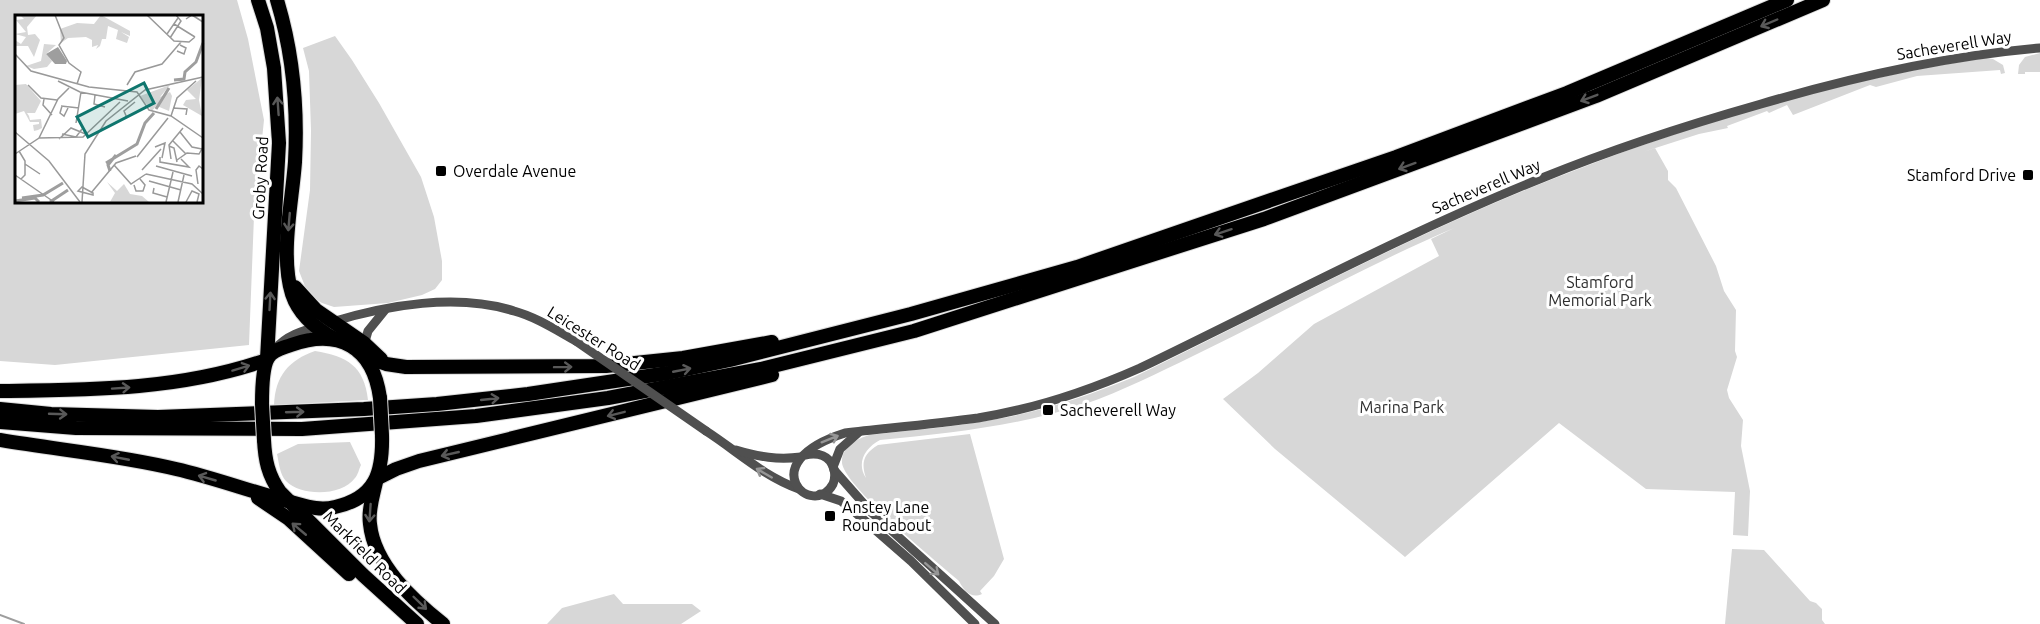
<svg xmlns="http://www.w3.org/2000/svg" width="2040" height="624" font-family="Ubuntu,sans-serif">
<rect width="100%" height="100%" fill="#fff"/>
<g fill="#d7d7d7" fill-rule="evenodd">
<path d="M0,0H237L248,39L264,120L254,216L249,345L55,365L0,361ZM16,16H201V201H16Z"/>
<polygon points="335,36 352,60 379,103 421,177 434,217 442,261 442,280 435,289 422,295 388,303 334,307 322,303 308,294 299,271 310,190 311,131 309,71 303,48"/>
<polygon points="2040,53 2040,72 2025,72 2025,74 2018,74 2019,65 2025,57"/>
<path d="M1986,58L1993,59L2003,65L2005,73L2001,74L2000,70L1917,76L1876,87L1870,85L1793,115L1787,105L1769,113L1767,111L1727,126L1728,128L1699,134L1643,152L1655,148L1668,171V180L1676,188L1716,266L1724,291L1736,310L1735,351L1737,357L1727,390L1729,398L1743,420L1741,446L1750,491L1748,536L1733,535L1735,492L1646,489L1559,423L1405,557L1275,449L1223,399L1258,373L1314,324L1439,256L1431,239L1454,228C1365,266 1280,314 1193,356C1158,373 1122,391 1085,404C1018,426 950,433 880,440C865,448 856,463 866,478C861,463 863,454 878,445L970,434L1004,559L994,576L980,591L982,594C971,599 964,591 959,581C937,562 845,487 842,463C841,447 857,439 869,435C912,430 955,427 997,419C1044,411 1090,395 1134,377C1238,326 1342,272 1447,224C1617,147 1802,85 1986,58Z"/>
<path d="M315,351C347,356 364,366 368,400L274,405C275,376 289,360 315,351Z"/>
<path d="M350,442L361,465C359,469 358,475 355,478C342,496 302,497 286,481C280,475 279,463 277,454L298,444Z"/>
<polygon points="1732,549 1764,550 1810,601 1816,603 1822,609 1822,620 1825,624 1725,624"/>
<polygon points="614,594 623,604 692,604 701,611 681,624 547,624 562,608"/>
</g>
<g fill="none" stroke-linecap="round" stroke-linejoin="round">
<polyline stroke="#9e9e9e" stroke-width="2" points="0,615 24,624"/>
<defs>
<g id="highway">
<polyline points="258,0 267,28 274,68 279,143 267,359"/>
<path d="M277,0C293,53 298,107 295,162C292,203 280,255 292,294C299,315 316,329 335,339"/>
<polyline points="295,287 316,310 364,343 381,359"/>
<polyline points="363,356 386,364 406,367 606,366 683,358 772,342"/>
<path d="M0,391C90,390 180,390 266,360"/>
<path d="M262,404C262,392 262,368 268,358C272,350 283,348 291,345C339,328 373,347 380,398"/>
<polyline points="0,409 51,414 158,417 364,409 437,404 528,394 668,373 730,360 911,314 1077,267 1396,157 1567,93 1787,0"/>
<polyline points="0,422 76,428 302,429 476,416 608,398 761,369 914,331 1264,219 1596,96 1823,0"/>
<path d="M0,440C59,450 118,455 176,469C215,478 252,492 291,502C306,506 319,511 335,507C376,498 383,472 382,435"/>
<path d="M264,440C265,460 268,475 280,492L363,575L417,624"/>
<polyline points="378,478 396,469 419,461 772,375"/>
<path d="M376,482C373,496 368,510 370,524C374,565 413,600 443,624"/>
<polyline points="258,498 289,519 349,574"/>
</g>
</defs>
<use href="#highway" stroke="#dbdbdb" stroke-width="16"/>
<g stroke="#505050" stroke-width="9">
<polyline points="364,345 368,331 385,310"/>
<path d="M275,349C289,332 311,329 332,322C387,305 457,293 514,311C536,317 556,330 576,341"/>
<path d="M706,431C737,451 763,476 799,489"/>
<path d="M736,450C759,457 778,460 801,457"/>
<path d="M805,455C814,453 823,453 830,461C835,467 836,477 833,484C813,521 750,463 845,433C889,428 934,424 978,418C1034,409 1088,391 1140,368C1273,304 1405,233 1542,178C1613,149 1687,125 1761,104C1853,77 1945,56 2040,48"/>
<polyline points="833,467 840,449 858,433"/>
<polyline points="834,470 871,512 995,624"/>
<polyline points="820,494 841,501 856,513 911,561 975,624"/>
</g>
<use href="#highway" stroke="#000" stroke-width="14"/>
<defs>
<g id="highway-bridge">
<polyline points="380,398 382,435"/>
<polyline points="262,404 264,440"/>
</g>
</defs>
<use href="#highway-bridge" stroke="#dbdbdb" stroke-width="16" stroke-linecap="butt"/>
<polyline stroke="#505050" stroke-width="9" points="576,341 706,431"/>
<use href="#highway-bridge" stroke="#000" stroke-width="14"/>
</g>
<defs><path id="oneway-shaft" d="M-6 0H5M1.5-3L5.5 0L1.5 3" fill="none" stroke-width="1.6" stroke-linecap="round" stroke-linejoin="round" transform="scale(1.5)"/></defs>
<g stroke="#595959">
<use href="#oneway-shaft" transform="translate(1769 23) rotate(157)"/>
<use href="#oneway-shaft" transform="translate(1589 98) rotate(159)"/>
<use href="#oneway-shaft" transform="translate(278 106) rotate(-94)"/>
<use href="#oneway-shaft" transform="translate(1407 166) rotate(160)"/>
<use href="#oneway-shaft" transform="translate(289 222) rotate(95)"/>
<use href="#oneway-shaft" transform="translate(1223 232) rotate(162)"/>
<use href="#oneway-shaft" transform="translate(270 301) rotate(-87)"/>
<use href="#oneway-shaft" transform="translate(563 367) rotate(-1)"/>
<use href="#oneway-shaft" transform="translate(241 368) rotate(-17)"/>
<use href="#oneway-shaft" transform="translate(682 370) rotate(-11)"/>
<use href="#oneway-shaft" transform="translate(121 388) rotate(-4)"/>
<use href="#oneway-shaft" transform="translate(490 399) rotate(-6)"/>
<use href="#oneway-shaft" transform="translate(295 412) rotate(-2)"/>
<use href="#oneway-shaft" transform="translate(58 414) rotate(2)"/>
<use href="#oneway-shaft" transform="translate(616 414) rotate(166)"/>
<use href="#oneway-shaft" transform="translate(450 454) rotate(167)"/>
<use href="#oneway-shaft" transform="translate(120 458) rotate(-169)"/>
<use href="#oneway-shaft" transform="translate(207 478) rotate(-164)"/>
<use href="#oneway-shaft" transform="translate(370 513) rotate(94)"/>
<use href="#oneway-shaft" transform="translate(299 529) rotate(-140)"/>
<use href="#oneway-shaft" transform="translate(420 603) rotate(44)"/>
</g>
<g stroke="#969696">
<use href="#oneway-shaft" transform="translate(830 439) rotate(-22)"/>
<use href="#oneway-shaft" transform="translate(764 473) rotate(-150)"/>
<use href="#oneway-shaft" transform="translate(932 569) rotate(41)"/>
</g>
<g fill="#000" stroke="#fff" stroke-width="2">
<rect x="435" y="165" width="12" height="12" rx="3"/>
<rect x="2022" y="169" width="12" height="12" rx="3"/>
<rect x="1042" y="404" width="12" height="12" rx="3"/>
<rect x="824" y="510" width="12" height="12" rx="3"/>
</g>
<g text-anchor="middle" stroke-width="6" stroke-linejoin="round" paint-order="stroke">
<g font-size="16" fill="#000" stroke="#fff">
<text transform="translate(1954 45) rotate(-9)" y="6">Sacheverell Way</text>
<text transform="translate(260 178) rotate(-87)" y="6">Groby Road</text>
<text transform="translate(1486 186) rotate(-23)" y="6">Sacheverell Way</text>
<text transform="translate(594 338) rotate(32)" y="6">Leicester Road</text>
<text transform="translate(365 552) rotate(45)" y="6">Markfield Road</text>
</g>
<g font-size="16" fill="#000" stroke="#fff" text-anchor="start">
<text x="453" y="177">Overdale Avenue</text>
<text x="2016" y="181" text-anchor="end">Stamford Drive</text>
<text x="1060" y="416">Sacheverell Way</text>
<text x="842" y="513">Anstey Lane<tspan x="842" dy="18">Roundabout</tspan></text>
</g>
<g font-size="16" fill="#2e2e2e" stroke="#fff">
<text x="1600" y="288">Stamford<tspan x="1600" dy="18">Memorial Park</tspan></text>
<text x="1402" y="413">Marina Park</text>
</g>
</g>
<g transform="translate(15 15)">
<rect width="188" height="188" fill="#fff"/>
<path d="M5,0H22L12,12L13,20L20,19L25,25L19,42L13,31H0V25L6,29L11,22L0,19L11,17L1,5L9,4ZM86,0L115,16V21L106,17L114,22L112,28L101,24L103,15L93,11L91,24H87L85,31L81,34L83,30L77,32V25L71,22L53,23L46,28L45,14L62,8L79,9ZM29,29L41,30L31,39L37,46L32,52L19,54L11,51L26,46ZM187,63L184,85L187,101L168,90L171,85L181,84L172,75ZM11,69L26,86L20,98H12L14,101L15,105L26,104L27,113L23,115L19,116L18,110L24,109V107H15L9,96L0,99V70ZM155,70L145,82L155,77L157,81L154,96L142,91L146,85L137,96L125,81ZM92,167L102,176L109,169L115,179L127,181L134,187H95L100,178Z" fill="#d7d7d7"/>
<path d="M43,32L52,46L51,49H40L31,39Z" fill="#9e9e9e"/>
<path fill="none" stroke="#9e9e9e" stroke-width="3" d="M159,65L169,64L170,57L181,47L188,28M141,94L154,73M91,148L122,129L130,108L139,98M95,156L93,150L101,140M7,183L28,180L48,168M0,186L20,183L24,187M35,187L53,175"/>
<path fill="none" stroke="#999" stroke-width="1.5" d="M40,0L49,23L44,30L54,48L66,57L62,69M132,0L159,26L174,27L180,22M171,4L177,0L188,7M159,9L180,22M152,19L163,3M155,23L166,6L161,0M162,36L169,39L171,33L165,30M0,39L16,56L74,72L122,77L134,95L156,101L188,123M43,66L65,77L113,86M13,70L26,83L42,85M112,70L120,57L147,49L166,27M80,80L79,89L90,92M29,84L28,90L37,100M46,91L64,93M47,91L45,98L49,101L53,93M158,93L172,94L171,100M156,101L162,83L181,66M112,103L109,96L120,87M61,108L66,77M0,117L34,146L65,187M165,117L177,132L187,134M47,119L61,122L67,114M24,123L68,122L105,87M44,124L56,113L73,120M158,126L171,139M154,131L159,133L162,147M140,132L150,128L147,143M4,136L10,146V160L6,164M0,139L24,123L43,84L54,73M122,142L153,103M145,142V147L174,152L166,144M156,144L154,130L168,113M162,145L172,138L184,139L188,132M10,149L25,159M99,150L116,169L131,159M141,151L177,161M127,155L146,134M131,159L177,169L188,179M0,160L39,187M134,166L166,175M183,169L181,155L184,151L188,154M119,170L121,176H128L130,170L125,164M67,172L78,178V180L63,176ZM139,173L138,178L152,182M76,178L101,148L121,141M67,187L70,139L91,106L130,75L188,62M151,187L158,157M163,187L169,160M171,187L177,176L184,179L182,187"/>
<path fill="#0f766e" fill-opacity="0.15" stroke="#0f766e" stroke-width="3" d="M129,68L139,88L73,122L62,102Z"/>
<rect width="188" height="188" fill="none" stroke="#000" stroke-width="3"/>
</g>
</svg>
